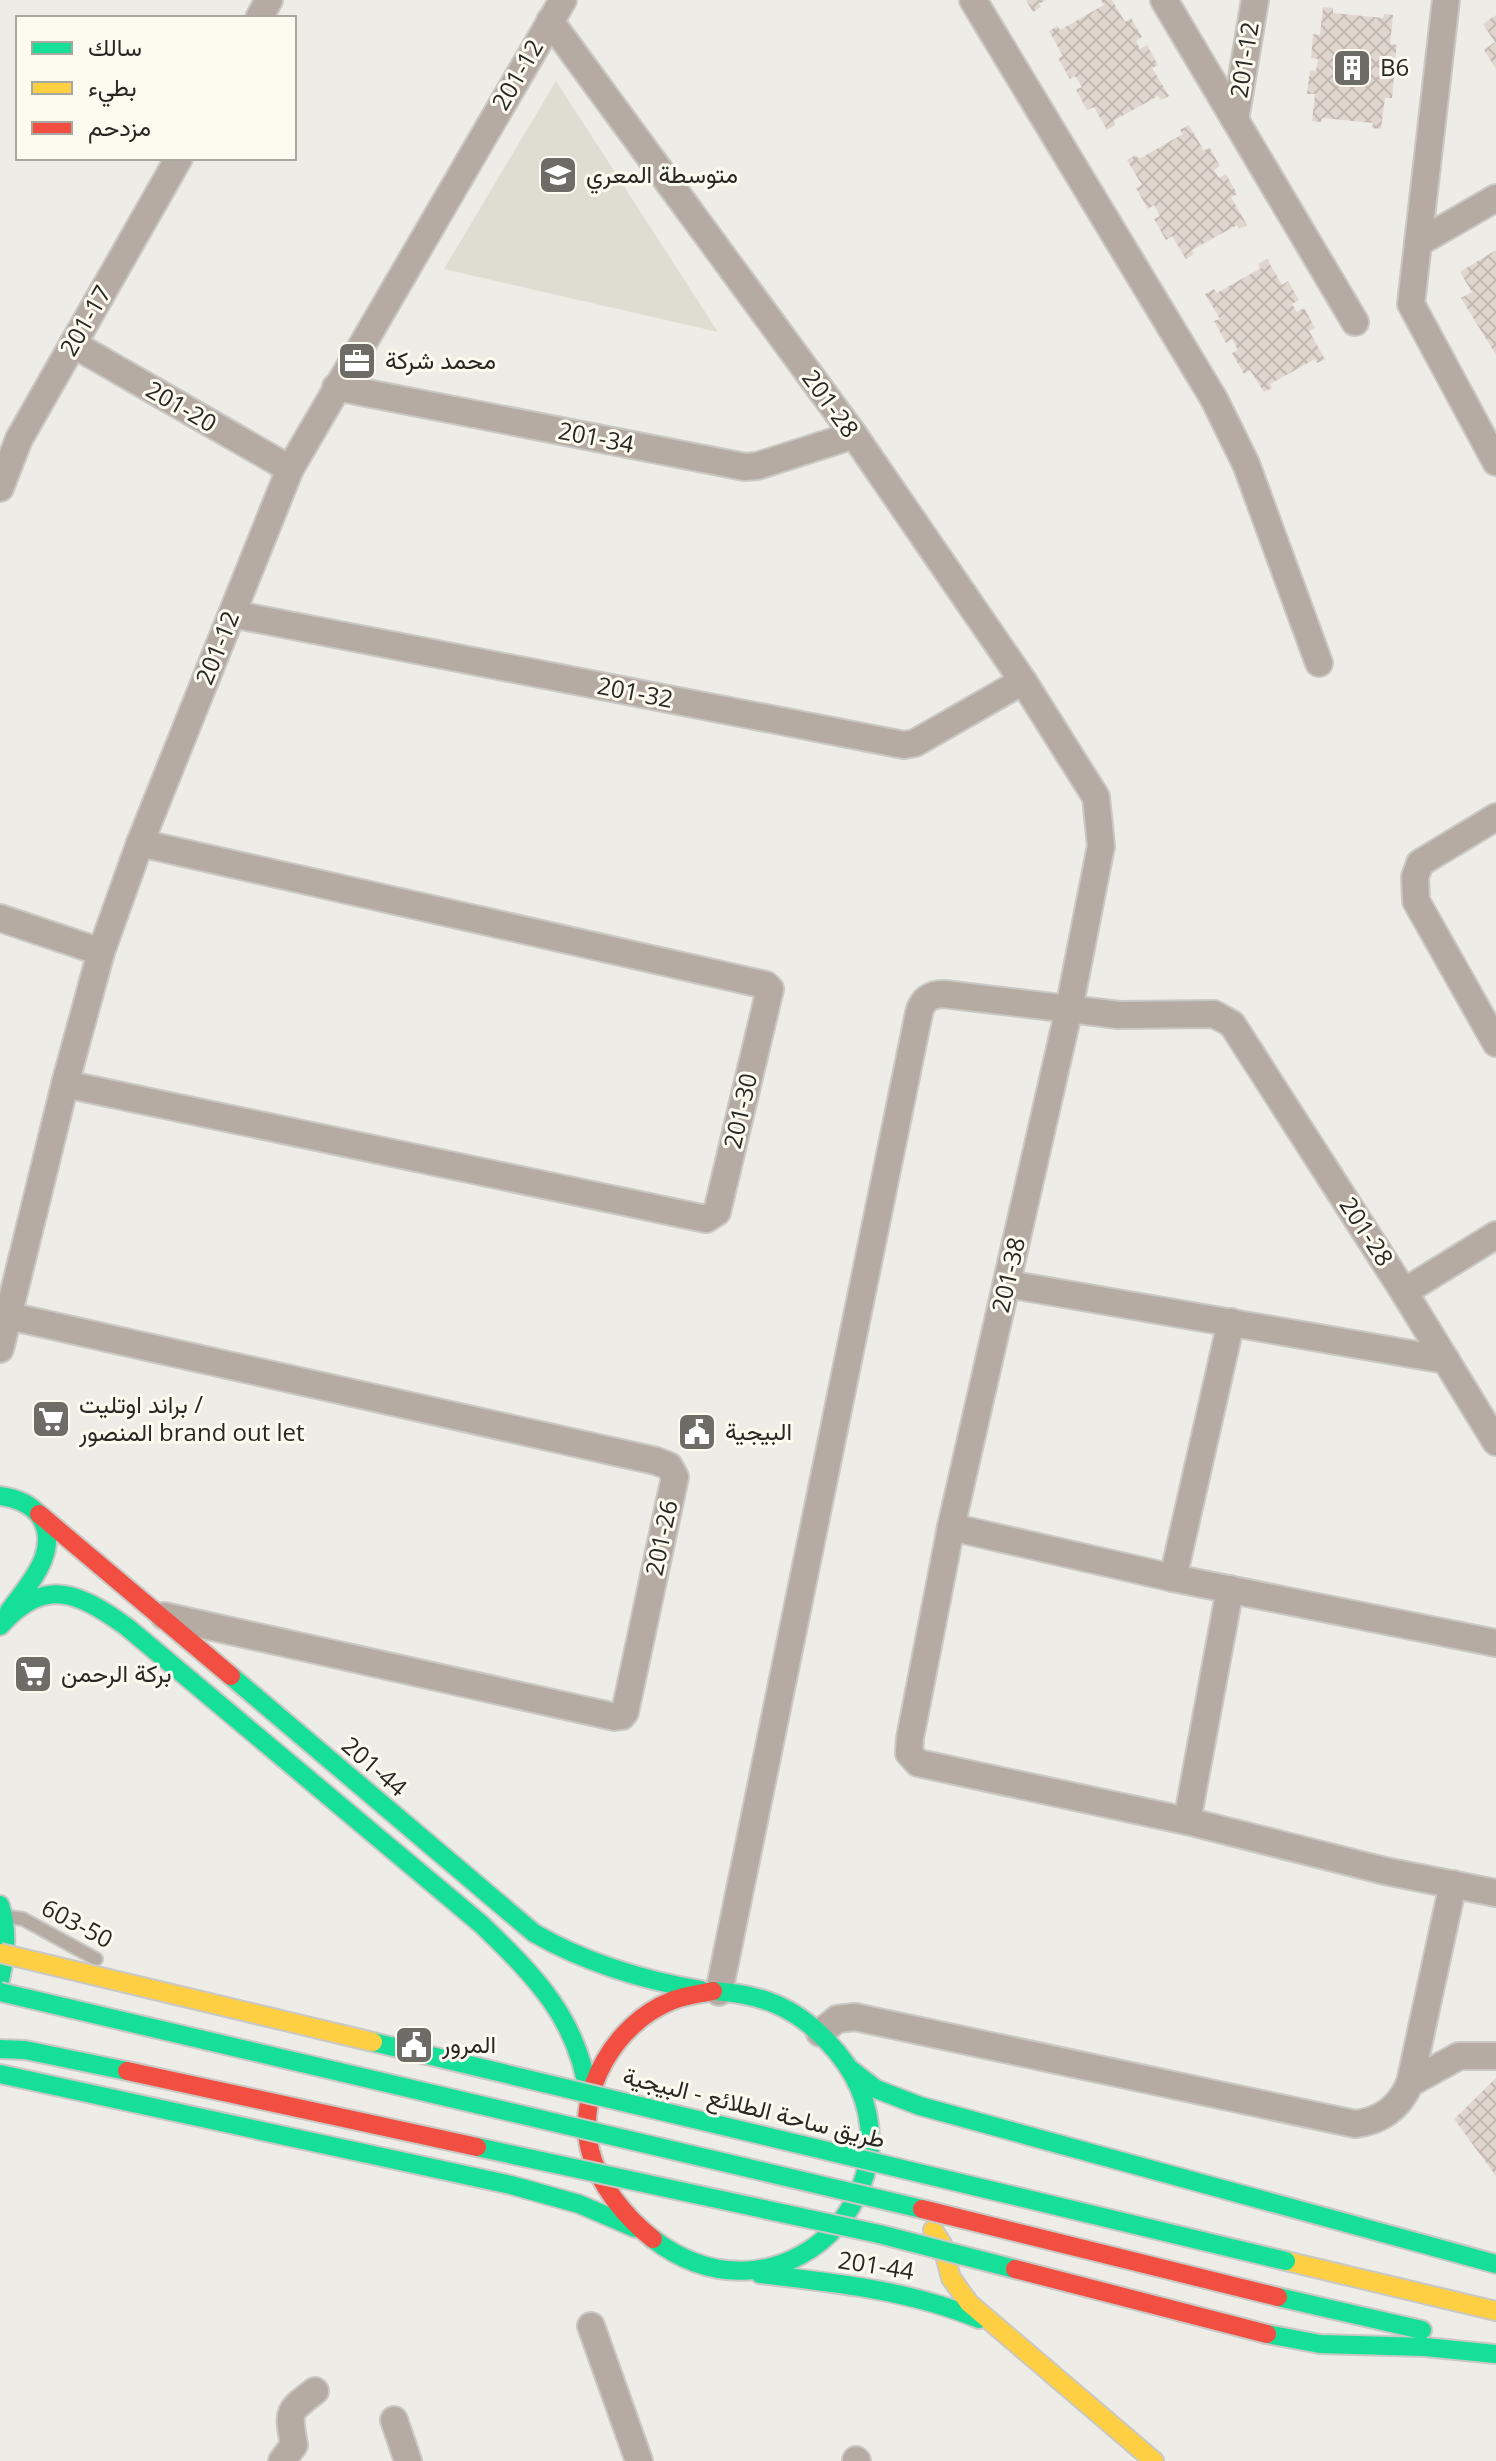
<svg xmlns="http://www.w3.org/2000/svg" width="1496" height="2461" font-family="'Open Sans',Vazirmatn,sans-serif">
<defs>
<pattern id="building-cross-hatch" width="8" height="8" patternUnits="userSpaceOnUse" patternTransform="scale(2)"><rect width="8" height="8" fill="#e1d6ce"/><path d="M0 0l8 8M0 8l8-8" fill="none" stroke="#c1b8b1"/></pattern>
</defs>
<rect width="100%" height="100%" fill="#edece6"/>
<polygon fill="#dfdcd1" points="556,81 718,332 444,269"/>
<g fill="url(#building-cross-hatch)">
<polygon points="1026,0 1046,0 1039,4 1041,7 1033,12"/>
<polygon points="1101,0 1112,0 1125,22 1131,18 1142,37 1136,41 1140,49 1147,45 1158,65 1152,68 1169,96 1161,100 1158,96 1113,121 1115,125 1107,130 1094,107 1087,110 1076,90 1082,87 1075,76 1070,79 1058,58 1063,56 1049,31 1058,26 1060,30 1104,5"/>
<polygon points="1323,7 1333,8 1333,13 1383,18 1384,14 1393,15 1390,44 1397,45 1394,66 1387,66 1386,75 1394,76 1392,98 1385,98 1381,129 1372,128 1373,123 1322,118 1321,122 1312,121 1315,94 1307,94 1310,70 1316,71 1318,59 1311,58 1313,34 1320,35"/>
<polygon points="1496,15 1496,69 1484,50 1495,42 1483,24"/>
<polygon points="1189,125 1204,151 1209,147 1220,166 1214,170 1219,178 1226,174 1237,194 1231,197 1247,225 1239,229 1237,225 1192,250 1194,254 1186,259 1172,236 1166,240 1154,219 1160,216 1154,205 1148,209 1136,188 1142,185 1127,160 1136,155 1139,159 1183,134 1180,130"/>
<polygon points="1496,250 1496,355 1461,298 1472,292 1460,272"/>
<polygon points="1267,259 1282,285 1288,281 1299,300 1292,304 1297,312 1304,308 1315,328 1309,331 1325,359 1317,363 1315,359 1270,384 1272,388 1264,392 1250,370 1244,374 1232,353 1238,350 1232,339 1226,343 1214,321 1220,319 1205,294 1214,289 1217,293 1261,268 1258,264"/>
<polygon points="1496,2078 1496,2176 1454,2119"/>
</g>
<g fill="none" stroke-linecap="round" stroke-linejoin="round">
<defs>
<polyline id="lane" points="9,1917 23,1919 96,1959"/>
<g id="street">
<polyline points="973,0 1214,399 1246,464 1319,663"/>
<polyline points="1164,0 1355,322"/>
<polyline points="1446,0 1411,304 1496,462"/>
<polyline points="259,18 269,0"/>
<polyline points="550,21 854,435 1023,681 1096,797 1101,846 1069,1009 951,1527 910,1738 909,1753 918,1763 1187,1821 1385,1871 1496,1893"/>
<polyline points="1235,120 1255,0"/>
<polyline points="1418,243 1496,198"/>
<polyline points="73,344 290,469"/>
<polyline points="336,387 745,467 757,466 854,435"/>
<polyline points="0,488 19,439 179,158"/>
<polyline points="232,614 904,745 915,743 1023,681"/>
<polyline points="1496,817 1420,863 1415,877 1416,901 1496,1043"/>
<polyline points="0,918 101,952"/>
<polyline points="65,1084 706,1219 717,1212 770,989 766,985 140,843"/>
<polyline points="1007,1284 1446,1360"/>
<polyline points="1404,1292 1496,1235"/>
<polyline points="9,1316 656,1461 669,1466 675,1477 625,1712 622,1716 615,1717 164,1616"/>
<polyline points="0,1349 65,1084 101,952 140,843 290,469 563,0"/>
<polyline points="951,1527 1173,1578 1496,1643"/>
<polyline points="1173,1578 1231,1322"/>
<polyline points="1187,1821 1230,1589"/>
<path d="M719,1992L919,1013C922,1000 930,994 944,994L1119,1015L1214,1014L1232,1024L1404,1292L1496,1442"/>
<path d="M820,2033L837,2019L855,2017L1355,2124C1381,2121 1399,2108 1410,2083L1453,1884"/>
<polyline points="1410,2083 1459,2056 1496,2056"/>
<polyline points="591,2326 639,2461"/>
<polyline points="394,2420 408,2461"/>
<polyline points="856,2460 857,2461"/>
<path d="M282,2461L294,2445C288,2411 287,2412 315,2391"/>
</g>
<g id="fast">
<path d="M0,1496C15,1498 29,1503 39,1515C63,1549 28,1585 9,1611"/>
<path d="M0,1626C45,1576 78,1592 127,1627L481,1924C536,1977 580,2021 589,2100"/>
<path d="M231,1676L534,1933C586,1963 642,1980 701,1990"/>
<path d="M0,1905C8,1930 6,1954 0,1980"/>
<polyline points="0,2049 25,2050 127,2071"/>
<polyline points="849,2068 876,2089 920,2106 1496,2264"/>
<polyline points="0,2074 511,2185 579,2204 635,2228"/>
<path d="M653,2239C792,2344 947,2165 827,2041C794,2006 760,1994 713,1991"/>
<path d="M760,2274C835,2283 909,2290 979,2319"/>
<polyline points="1278,2297 1422,2330"/>
<polyline points="1267,2334 1320,2344 1425,2347 1496,2354"/>
</g>
<g id="slow">
<polyline points="933,2230 942,2244 951,2278 969,2303 1154,2461"/>
<polyline points="1286,2261 1496,2311"/>
</g>
<g id="jam">
<polyline points="39,1514 231,1676"/>
<path d="M653,2239C626,2218 598,2184 590,2150C575,2091 616,2023 671,2001C685,1995 699,1994 713,1991"/>
</g>
</defs>
<use href="#lane" stroke="#c9c8c4" stroke-width="16"/>
<use href="#street" stroke="#c9c8c4" stroke-width="30"/>
<use href="#fast" stroke="#c9c8c4" stroke-width="22"/>
<use href="#slow" stroke="#c9c8c4" stroke-width="22"/>
<use href="#jam" stroke="#c9c8c4" stroke-width="22"/>
<use href="#lane" stroke="#b6aba2" stroke-width="12"/>
<use href="#street" stroke="#b6aba2" stroke-width="26"/>
<use href="#fast" stroke="#16e098" stroke-width="18"/>
<use href="#slow" stroke="#ffcf43" stroke-width="18"/>
<use href="#jam" stroke="#f24e42" stroke-width="18"/>
<defs>
<g id="fast-bridge">
<polyline points="0,1992 922,2209"/>
<polyline points="373,2042 1286,2261"/>
<polyline points="477,2147 879,2234 1015,2269"/>
</g>
<polyline id="slow-bridge" points="0,1953 373,2042"/>
<g id="jam-bridge">
<polyline points="127,2071 477,2147"/>
<polyline points="922,2209 1278,2297"/>
<polyline points="1015,2269 1267,2334"/>
</g>
</defs>
<use href="#fast-bridge" stroke="#c9c8c4" stroke-width="22" stroke-linecap="butt"/>
<use href="#slow-bridge" stroke="#c9c8c4" stroke-width="22" stroke-linecap="butt"/>
<use href="#jam-bridge" stroke="#c9c8c4" stroke-width="22" stroke-linecap="butt"/>
<use href="#fast-bridge" stroke="#16e098" stroke-width="18"/>
<use href="#slow-bridge" stroke="#ffcf43" stroke-width="18"/>
<use href="#jam-bridge" stroke="#f24e42" stroke-width="18"/>
</g>
<defs>
<symbol id="building-square" viewBox="-11 -11 22 22"><rect x="-9" y="-9" width="18" height="18" rx="4" fill="#6d6c67" stroke="#fdfbf0"/><path d="M-4-6H4V6H1V3H-1V6H-4ZM-2.5-4.3h1.7v1.8h-1.7ZM.8-4.3h1.7v1.8H.8ZM-2.5-1h1.7V.8h-1.7ZM.8-1h1.7V.8H.8Z" fill="#fff"/></symbol>
<symbol id="school-square" viewBox="-11 -11 22 22"><rect x="-9" y="-9" width="18" height="18" rx="4" fill="#6d6c67" stroke="#fdfbf0"/><path d="M0-5L7-2L0 1L-7-2ZM-4 1L0 2.5L4 1V4Q0 6-4 4Z" fill="#fff"/></symbol>
<symbol id="office-square" viewBox="-11 -11 22 22"><rect x="-9" y="-9" width="18" height="18" rx="4" fill="#6d6c67" stroke="#fdfbf0"/><path d="M-6-3h4V-5.5h4V-3h4V5H-6ZM-1-4.5V-3h2v-1.5ZM-6 0V1H6V0Z" fill="#fff"/></symbol>
<symbol id="supermarket-square" viewBox="-11 -11 22 22"><rect x="-9" y="-9" width="18" height="18" rx="4" fill="#6d6c67" stroke="#fdfbf0"/><path d="M-6-5.5h2.5l.6 2H6L4.5 2H-2.5L-4.4-4H-6ZM-1.5 3.2a1.3 1.3 0 1 0 .1 0ZM3 3.2a1.3 1.3 0 1 0 .1 0Z" fill="#fff"/></symbol>
<symbol id="civic-square" viewBox="-11 -11 22 22"><rect x="-9" y="-9" width="18" height="18" rx="4" fill="#6d6c67" stroke="#fdfbf0"/><path d="M-.6-6.5H3V-4.5H.6V-3L4-1V1h2V6H-6V1h2V-1L-.6-3ZM-1.2 2.5V6h2.4V2.5Z" fill="#fff"/></symbol>
</defs>
<g fill-rule="evenodd">
<use href="#building-square" x="1330" y="46" width="44" height="44"/>
<use href="#school-square" x="536" y="153" width="44" height="44"/>
<use href="#office-square" x="335" y="339" width="44" height="44"/>
<use href="#supermarket-square" x="29" y="1397" width="44" height="44"/>
<use href="#civic-square" x="675" y="1410" width="44" height="44"/>
<use href="#supermarket-square" x="11" y="1652" width="44" height="44"/>
<use href="#civic-square" x="392" y="2023" width="44" height="44"/>
</g>
<g text-anchor="middle" stroke-width="6" stroke-linejoin="round" paint-order="stroke">
<g font-size="24" fill="#282723" stroke="#fdfbf0">
<text transform="translate(1245 60) rotate(-81)" y="8">201-12</text>
<text transform="translate(518 75) rotate(-60)" y="8">201-12</text>
<text transform="translate(86 321) rotate(-60)" y="8">201-17</text>
<text transform="translate(830 404) rotate(54)" y="8">201-28</text>
<text transform="translate(181 407) rotate(30)" y="8">201-20</text>
<text transform="translate(596 438) rotate(11)" y="8">201-34</text>
<text transform="translate(218 648) rotate(-68)" y="8">201-12</text>
<text transform="translate(635 693) rotate(11)" y="8">201-32</text>
<text transform="translate(741 1111) rotate(-77)" y="8">201-30</text>
<text transform="translate(1366 1232) rotate(57)" y="8">201-28</text>
<text transform="translate(1009 1275) rotate(-77)" y="8">201-38</text>
<text transform="translate(662 1538) rotate(-78)" y="8">201-26</text>
<text transform="translate(374 1767) rotate(41)" y="8">201-44</text>
<text transform="translate(77 1924) rotate(28)" y="8">603-50</text>
<text transform="translate(754 2108) rotate(14)" y="8">طريق ساحة الطلائع - البيجية</text>
<text transform="translate(876 2266) rotate(9)" y="8">201-44</text>
</g>
<g font-size="24" fill="#282723" stroke="#fdfbf0" text-anchor="start">
<text x="1380" y="76">B6</text>
<text x="586" y="183">متوسطة المعري</text>
<text x="385" y="369">محمد شركة</text>
<text x="79" y="1413">براند اوتليت /<tspan x="79" dy="28">المنصور brand out let</tspan></text>
<text x="725" y="1440">البيجية</text>
<text x="61" y="1682">بركة الرحمن</text>
<text x="442" y="2053">المرور</text>
</g>
</g>
<rect x="16" y="16" width="280" height="144" fill="#fdfbf0" stroke="#a8a69e" stroke-width="2"/>
<rect x="32" y="42" width="40" height="12" fill="#16e098" stroke="#a8a69e" stroke-width="2"/>
<text x="88" y="56" font-size="24" fill="#282723">سالك</text>
<rect x="32" y="82" width="40" height="12" fill="#ffcf43" stroke="#a8a69e" stroke-width="2"/>
<text x="88" y="96" font-size="24" fill="#282723">بطيء</text>
<rect x="32" y="122" width="40" height="12" fill="#f24e42" stroke="#a8a69e" stroke-width="2"/>
<text x="88" y="136" font-size="24" fill="#282723">مزدحم</text>
</svg>
